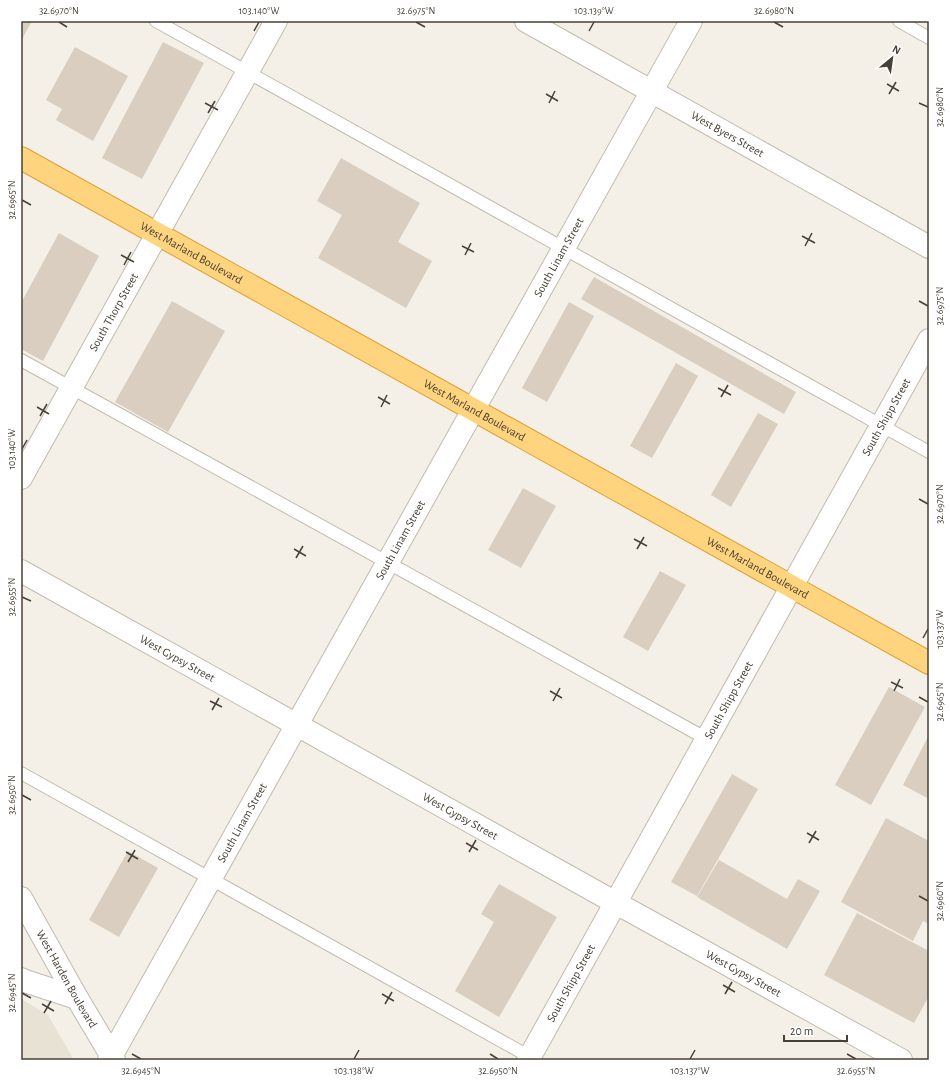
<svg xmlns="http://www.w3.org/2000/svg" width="950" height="1081" font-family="'Alegreya Sans',sans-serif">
<rect width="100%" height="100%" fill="#f4f0e7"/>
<polygon fill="#e8e2d5" points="21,999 48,1015 74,1060 21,1060"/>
<g fill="#d9cebf">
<polygon points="21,21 32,21 21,41"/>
<polygon points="163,42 204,63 142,179 102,158"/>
<polygon points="75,47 128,76 93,141 56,120 62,109 46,100"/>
<polygon points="341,158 420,203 398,242 432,261 406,308 318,258 342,215 317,201"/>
<polygon points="59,233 99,256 43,361 21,349 21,303"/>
<polygon points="594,277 796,392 784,414 581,299"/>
<polygon points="172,301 225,331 168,432 115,402"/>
<polygon points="569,302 594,316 547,402 522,388"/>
<polygon points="676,363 698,376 652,458 630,446"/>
<polygon points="758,413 778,424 731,507 711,495"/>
<polygon points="523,488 556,506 521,568 488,550"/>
<polygon points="660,571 686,585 648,651 623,637"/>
<polygon points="889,687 925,707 871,805 835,785"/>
<polygon points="929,735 929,799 903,785"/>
<polygon points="732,774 758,789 697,896 671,882"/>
<polygon points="886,818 929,841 929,850 927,854 929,855 929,924 923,921 913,941 841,902"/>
<polygon points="128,851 158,868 119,937 89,920"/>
<polygon points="719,860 787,899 798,879 820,891 787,949 697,897"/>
<polygon points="499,884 557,917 499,1017 455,991 494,922 481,914"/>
<polygon points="857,913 929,951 929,996 914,1023 824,975"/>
</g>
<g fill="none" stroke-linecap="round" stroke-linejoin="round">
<defs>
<g id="service">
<polyline points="156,21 929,452"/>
<polyline points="899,21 929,38"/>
<polyline points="21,360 707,739"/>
<polyline points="21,773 530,1057"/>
</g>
<g id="minor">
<path id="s1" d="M526,21L929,247"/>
<path id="s2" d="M21,478L276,21"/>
<path id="s3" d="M21,571L616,903L901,1060"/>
<polyline points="21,979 28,982 77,998"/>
<path id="s4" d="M109,1060L691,21"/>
<path id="s5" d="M528,1060L929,340"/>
</g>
<g id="tertiary">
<path id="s6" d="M21,898L77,998L114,1060"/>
</g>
<g id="trunk">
<path id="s7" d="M21,158L929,663"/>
</g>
</defs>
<use href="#service" stroke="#c3baac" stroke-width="14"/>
<use href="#minor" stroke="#c3baac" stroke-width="24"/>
<use href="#tertiary" stroke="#c3baac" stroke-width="24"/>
<use href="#trunk" stroke="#e29f33" stroke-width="24"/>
<use href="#service" stroke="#fff" stroke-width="12"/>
<use href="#minor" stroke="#fff" stroke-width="22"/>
<use href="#tertiary" stroke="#fff" stroke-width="22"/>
<use href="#trunk" stroke="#ffd47e" stroke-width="22"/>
</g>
<path fill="none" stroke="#474036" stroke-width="1.5" d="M59,22L67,27M416,22L425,27M774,22L783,27M254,31L259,22M589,31L594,22M887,84L899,91M546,94L558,101M889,94L896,82M205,103L218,110M549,103L555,91M919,103L928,107M208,113L215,101M22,200L31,205M802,236L815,243M462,246L474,252M805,246L812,233M121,255L134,262M465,255L471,243M124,265L131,252M919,301L928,306M718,388L731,395M378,397L390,404M721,397L728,385M37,407L49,414M381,407L387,395M40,416L47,404M22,449L27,440M919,499L928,504M634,539L647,546M294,549L306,556M637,549L644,537M296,558L303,546M22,597L31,601M923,638L928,629M891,682L903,688M550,691L562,698M894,691L900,679M919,697L928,702M210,701L222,707M553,701L560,688M212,710L219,698M22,795L31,800M807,833L819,840M466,843L478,850M809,843L816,831M126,852L138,859M469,852L476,840M128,862L135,850M919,896L928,901M723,985L735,992M22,993L31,998M382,994L394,1001M725,994L732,982M42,1004L54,1011M385,1004L392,992M44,1013L51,1001M132,1054L141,1059M490,1054L498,1059M847,1054L856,1059M354,1059L359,1050M690,1059L695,1050"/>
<g text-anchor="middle" stroke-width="3" stroke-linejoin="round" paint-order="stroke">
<g font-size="12" fill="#474036" stroke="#fff">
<text dy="4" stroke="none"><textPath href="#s1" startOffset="231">West Byers Street</textPath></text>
<text dy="4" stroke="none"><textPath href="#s7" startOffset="195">West Marland Boulevard</textPath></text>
<text dy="4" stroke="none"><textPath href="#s4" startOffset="920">South Linam Street</textPath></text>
<text dy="4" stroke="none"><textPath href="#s2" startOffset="190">South Thorp Street</textPath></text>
<text dy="4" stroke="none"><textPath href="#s7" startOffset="519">West Marland Boulevard</textPath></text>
<text dy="4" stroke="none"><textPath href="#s5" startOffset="736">South Shipp Street</textPath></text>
<text dy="4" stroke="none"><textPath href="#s4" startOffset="596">South Linam Street</textPath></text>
<text dy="4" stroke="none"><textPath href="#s7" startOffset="843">West Marland Boulevard</textPath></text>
<text dy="4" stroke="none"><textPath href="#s3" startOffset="179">West Gypsy Street</textPath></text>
<text dy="4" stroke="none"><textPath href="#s5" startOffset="412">South Shipp Street</textPath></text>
<text dy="4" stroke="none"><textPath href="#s3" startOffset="503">West Gypsy Street</textPath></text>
<text dy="4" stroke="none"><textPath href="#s4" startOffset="272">South Linam Street</textPath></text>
<text dy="4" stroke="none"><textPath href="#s3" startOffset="827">West Gypsy Street</textPath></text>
<text dy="4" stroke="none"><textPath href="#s6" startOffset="93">West Harden Boulevard</textPath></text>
<text dy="4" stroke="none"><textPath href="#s5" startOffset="88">South Shipp Street</textPath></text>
</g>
</g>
<rect width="950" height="1081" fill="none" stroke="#ffffff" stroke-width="44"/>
<g transform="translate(892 58) rotate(29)" stroke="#ffffff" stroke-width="3" paint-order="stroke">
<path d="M0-3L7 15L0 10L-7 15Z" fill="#474036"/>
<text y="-6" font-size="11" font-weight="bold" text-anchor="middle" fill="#474036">N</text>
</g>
<path d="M784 1035v6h63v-6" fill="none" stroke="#474036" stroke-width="2"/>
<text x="790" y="1035" font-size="12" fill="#474036" stroke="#ffffff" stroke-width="3" paint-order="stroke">20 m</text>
<rect x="22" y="22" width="906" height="1037" fill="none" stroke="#474036" stroke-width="1.5"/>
<g font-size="10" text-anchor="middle" fill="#474036">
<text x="59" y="14">32.6970°N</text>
<text x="259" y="14">103.140°W</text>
<text x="416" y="14">32.6975°N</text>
<text x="594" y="14">103.139°W</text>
<text x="774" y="14">32.6980°N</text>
<text transform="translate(939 107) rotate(-90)" y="4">32.6980°N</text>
<text transform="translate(11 200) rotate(-90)" y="4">32.6965°N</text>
<text transform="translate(939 306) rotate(-90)" y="4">32.6975°N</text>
<text transform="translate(11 449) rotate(-90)" y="4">103.140°W</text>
<text transform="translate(939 504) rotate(-90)" y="4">32.6970°N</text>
<text transform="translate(11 597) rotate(-90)" y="4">32.6955°N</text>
<text transform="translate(939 629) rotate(-90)" y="4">103.137°W</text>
<text transform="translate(939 702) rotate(-90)" y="4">32.6965°N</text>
<text transform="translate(11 795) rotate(-90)" y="4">32.6950°N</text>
<text transform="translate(939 901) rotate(-90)" y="4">32.6960°N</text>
<text transform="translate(11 993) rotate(-90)" y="4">32.6945°N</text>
<text x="141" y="1074">32.6945°N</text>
<text x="354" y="1074">103.138°W</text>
<text x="498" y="1074">32.6950°N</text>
<text x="690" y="1074">103.137°W</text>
<text x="856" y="1074">32.6955°N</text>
</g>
</svg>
